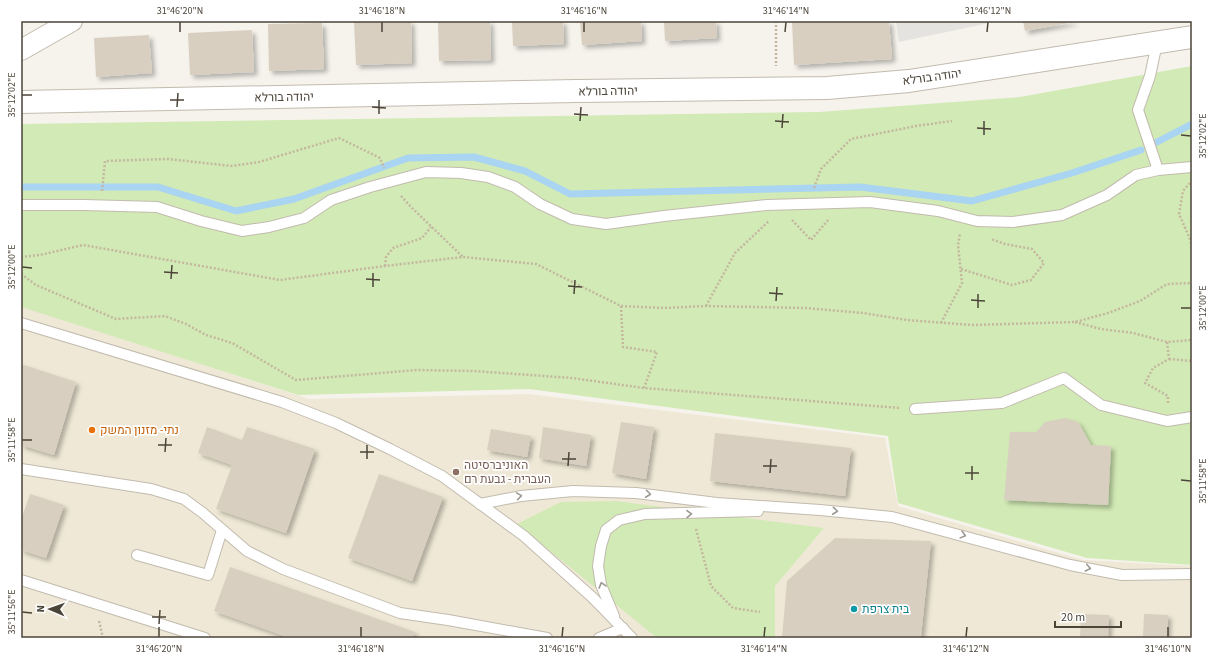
<svg xmlns="http://www.w3.org/2000/svg" width="1213" height="659" font-family="'Source Sans 3',Heebo,sans-serif">
<defs>
<filter id="shadow"><feDropShadow dx="3.5" dy="3.5" stdDeviation="2" flood-color="#0004"/></filter>
</defs>
<rect width="100%" height="100%" fill="#f6f3ec"/>
<polygon fill="#efe8d6" points="21,306 309,399 529,394 885,438 898,506 1083,560 1192,566 1192,638 21,638"/>
<g fill="#d2eab5">
<polygon points="1192,66 1192,565 1087,558 898,503 888,436 529,389 298,395 21,307 21,124 819,112 1020,97"/>
<polygon points="616,501 824,528 775,586 775,638 657,638 517,524 561,502"/>
</g>
<polygon fill="#e5e3e0" points="896,21 999,21 899,42"/>
<g fill="none" stroke-linecap="round" stroke-linejoin="round">
<g stroke="#a9d4f2" stroke-width="7">
<polyline points="1157,142 1192,124"/>
<polyline points="21,187 158,187 236,211 294,199 408,158 474,157 525,171 570,194 860,187 972,201 1072,173 1141,150"/>
</g>
</g>
<g fill="#d8cfc1" filter="url(#shadow)">
<polygon points="354,21 411,21 412,63 356,65"/>
<polygon points="438,21 490,21 491,60 439,61"/>
<polygon points="512,21 563,21 564,44 513,46"/>
<polygon points="580,21 641,21 642,41 582,45"/>
<polygon points="664,21 716,21 717,38 665,41"/>
<polygon points="792,21 889,21 892,59 794,65"/>
<polygon points="1023,21 1074,21 1074,22 1025,31"/>
<polygon points="322,23 324,69 269,71 268,24"/>
<polygon points="252,30 254,72 190,75 188,33"/>
<polygon points="149,35 152,73 96,77 94,38"/>
<polygon points="21,364 76,382 54,455 21,445"/>
<polygon points="1065,418 1078,422 1091,445 1111,446 1108,505 1004,500 1010,432 1036,432 1045,422"/>
<polygon points="621,422 654,427 646,479 612,473"/>
<polygon points="207,427 242,440 247,427 315,449 286,533 216,509 232,465 198,453"/>
<polygon points="543,427 591,435 586,466 539,458"/>
<polygon points="491,429 531,436 527,457 487,450"/>
<polygon points="715,433 851,448 845,496 710,481"/>
<polygon points="379,474 443,497 412,581 348,558"/>
<polygon points="30,494 64,505 46,558 21,550 21,520"/>
<polygon points="835,538 931,541 921,636 920,638 782,638 787,581"/>
<polygon points="230,567 415,632 413,638 290,638 214,611"/>
<polygon points="1081,614 1109,615 1108,638 1080,638"/>
<polygon points="1144,614 1168,615 1167,638 1143,638"/>
</g>
<g fill="none" stroke-linecap="round" stroke-linejoin="round">
<defs>
<g id="service">
<polyline points="1157,43 1150,76 1138,110 1158,170"/>
<polyline points="21,205 84,205 157,207 201,221 242,231 269,227 304,218 331,200 370,187 426,172 461,173 488,177 515,187 540,204 572,219 606,224 664,216 767,205 870,202 938,211 977,221 1013,222 1062,215 1107,195 1136,175 1158,170 1192,167"/>
<polyline points="21,323 282,402 336,423 390,449 442,476 524,536 593,598 632,638"/>
<polyline points="915,409 1002,403 1064,378 1101,405 1167,421 1192,417"/>
<polyline points="21,469 151,489 184,499 203,513 247,551 283,569 400,613 448,620 547,638"/>
<polyline points="480,504 521,496 573,491 636,493 717,503 820,510 892,517 1070,565 1122,575 1192,574"/>
<polyline points="137,555 208,575 222,530"/>
<polyline points="21,580 205,638"/>
<polyline points="614,616 601,585 598,566 601,546 606,530 619,520 645,514 758,511"/>
<polyline points="599,638 623,628"/>
</g>
<polyline id="minor" points="21,50 72,21"/>
<polyline id="tertiary" points="21,102 577,91 827,88 909,81 1192,37"/>
</defs>
<use href="#service" stroke="#c2bbae" stroke-width="12"/>
<use href="#minor" stroke="#c2bbae" stroke-width="22"/>
<use href="#tertiary" stroke="#c2bbae" stroke-width="24"/>
<g stroke="#c4b79f" stroke-width="2.5" stroke-dasharray="2 2" stroke-linecap="butt">
<polyline points="776,21 776,66"/>
<polyline points="1190,183 1183,191 1179,214 1190,239 1192,248"/>
<polyline points="814,188 821,169 851,139 916,126 952,121"/>
<polyline points="102,191 105,161 168,159 232,166 259,162 339,138 380,158 384,168"/>
<polyline points="401,196 411,207 463,257"/>
<polyline points="792,220 811,240 829,219"/>
<polyline points="21,257 40,255 83,245 280,280 385,266 463,257 536,264 621,306 664,308 706,306 805,308 863,313 907,320 972,325 1075,322 1108,313 1140,301 1167,284 1192,283"/>
<polyline points="385,266 386,257 393,248 422,238 431,227"/>
<polyline points="961,269 1012,285 1031,280 1044,263 1032,249 1005,244 991,239"/>
<polyline points="21,274 36,285 116,319 165,316 186,324 206,335 232,343 296,380 417,370 474,371 572,378 644,388 900,408"/>
<polyline points="621,306 623,347 657,352 644,388"/>
<polyline points="706,306 735,253 769,221"/>
<polyline points="1075,322 1101,329 1133,333 1167,342 1192,340"/>
<polyline points="941,323 962,283 958,245 960,233"/>
<polyline points="1167,342 1169,359 1153,368 1145,383 1168,396 1168,405"/>
<polyline points="1169,359 1192,361"/>
<polyline points="696,529 711,586 733,608 760,612"/>
<polyline points="99,621 103,638"/>
</g>
<use href="#service" stroke="#fff" stroke-width="10"/>
<use href="#minor" stroke="#fff" stroke-width="20"/>
<use href="#tertiary" stroke="#fff" stroke-width="22"/>
</g>
<defs><path id="oneway-chevron" d="M-2-3.5L2.5 0L-2 3.5" fill="none" stroke-width="1.6" stroke-linecap="round" stroke-linejoin="round"/></defs>
<g stroke="#9c9892">
<use href="#oneway-chevron" transform="translate(648 494) rotate(7)"/>
<use href="#oneway-chevron" transform="translate(519 496) rotate(-9)"/>
<use href="#oneway-chevron" transform="translate(835 511) rotate(6)"/>
<use href="#oneway-chevron" transform="translate(689 514) rotate(-1)"/>
<use href="#oneway-chevron" transform="translate(963 535) rotate(15)"/>
<use href="#oneway-chevron" transform="translate(1088 568) rotate(11)"/>
<use href="#oneway-chevron" transform="translate(602 585) rotate(-106)"/>
</g>
<path fill="none" stroke="#4b4439" stroke-width="1.5" d="M180,32V22M382,32V22M584,32V22M785,32L786,22M987,32L988,22M22,95H32M170,100H184M177,107L178,93M372,107L386,108M379,114V100M574,114L588,115M580,121L581,107M775,121L789,122M782,128L783,114M977,128L991,129M984,135V121M1181,135L1191,136M22,267L32,268M164,272L178,273M171,279L172,265M366,279L380,280M568,286L582,287M373,287V273M769,293L783,294M574,294L575,280M971,300L985,301M776,301L777,287M978,308V294M1181,308H1191M22,440H32M158,445H172M165,452L166,438M360,452H374M367,459V445M562,459H576M568,466L569,452M763,466H777M770,473L771,459M965,473H979M972,480V466M1181,480L1191,481M22,612L32,613M152,617H166M159,624L160,610M159,637V627M361,637V627M562,637L563,627M764,637L765,627M966,637L967,627M1168,637V627"/>
<circle fill="#e8710a" stroke="#fff" stroke-width="1.5" cx="92" cy="430" r="4"/>
<circle fill="#8d6e63" stroke="#fff" stroke-width="1.5" cx="456" cy="472" r="4"/>
<circle fill="#0f9aa8" stroke="#fff" stroke-width="1.5" cx="854" cy="609" r="4"/>
<g text-anchor="middle" stroke-width="3.5" stroke-linejoin="round" paint-order="stroke">
<g font-size="12" fill="#4b4439" stroke="#fff">
<text transform="translate(932 77) rotate(-8)" y="4">יהודה בורלא</text>
<text transform="translate(608 91) rotate(-1)" y="4">יהודה בורלא</text>
<text transform="translate(284 97) rotate(-1)" y="4">יהודה בורלא</text>
</g>
<g font-size="12" fill="#c56008" stroke="#fff" text-anchor="start">
<text x="100" y="434">נתי- מזנון המשק</text>
</g>
<g font-size="12" fill="#785e54" stroke="#fff" text-anchor="start">
<text x="464" y="469">האוניברסיטה<tspan x="464" dy="14">העברית - גבעת רם</tspan></text>
</g>
<g font-size="12" fill="#0d838f" stroke="#fff" text-anchor="start">
<text x="862" y="613">בית צרפת</text>
</g>
</g>
<rect width="1213" height="659" fill="none" stroke="#ffffff" stroke-width="44"/>
<g transform="translate(50 609) rotate(272)" stroke="#ffffff" stroke-width="3" paint-order="stroke">
<path d="M0-3L7 15L0 10L-7 15Z" fill="#4b4439"/>
<text y="-6" font-size="11" font-weight="bold" text-anchor="middle" fill="#4b4439">N</text>
</g>
<path d="M1055 621v6h66v-6" fill="none" stroke="#4b4439" stroke-width="2"/>
<text x="1061" y="621" font-size="12" fill="#4b4439" stroke="#ffffff" stroke-width="3" paint-order="stroke">20 m</text>
<rect x="22" y="22" width="1169" height="615" fill="none" stroke="#4b4439" stroke-width="1.5"/>
<g font-size="10" text-anchor="middle" fill="#4b4439">
<text x="180" y="14">31°46'20"N</text>
<text x="382" y="14">31°46'18"N</text>
<text x="584" y="14">31°46'16"N</text>
<text x="786" y="14">31°46'14"N</text>
<text x="988" y="14">31°46'12"N</text>
<text transform="translate(11 95) rotate(-90)" y="4">35°12'02"E</text>
<text transform="translate(1202 136) rotate(-90)" y="4">35°12'02"E</text>
<text transform="translate(11 267) rotate(-90)" y="4">35°12'00"E</text>
<text transform="translate(1202 308) rotate(-90)" y="4">35°12'00"E</text>
<text transform="translate(11 440) rotate(-90)" y="4">35°11'58"E</text>
<text transform="translate(1202 481) rotate(-90)" y="4">35°11'58"E</text>
<text transform="translate(11 612) rotate(-90)" y="4">35°11'56"E</text>
<text x="159" y="652">31°46'20"N</text>
<text x="361" y="652">31°46'18"N</text>
<text x="562" y="652">31°46'16"N</text>
<text x="764" y="652">31°46'14"N</text>
<text x="966" y="652">31°46'12"N</text>
<text x="1168" y="652">31°46'10"N</text>
</g>
</svg>
